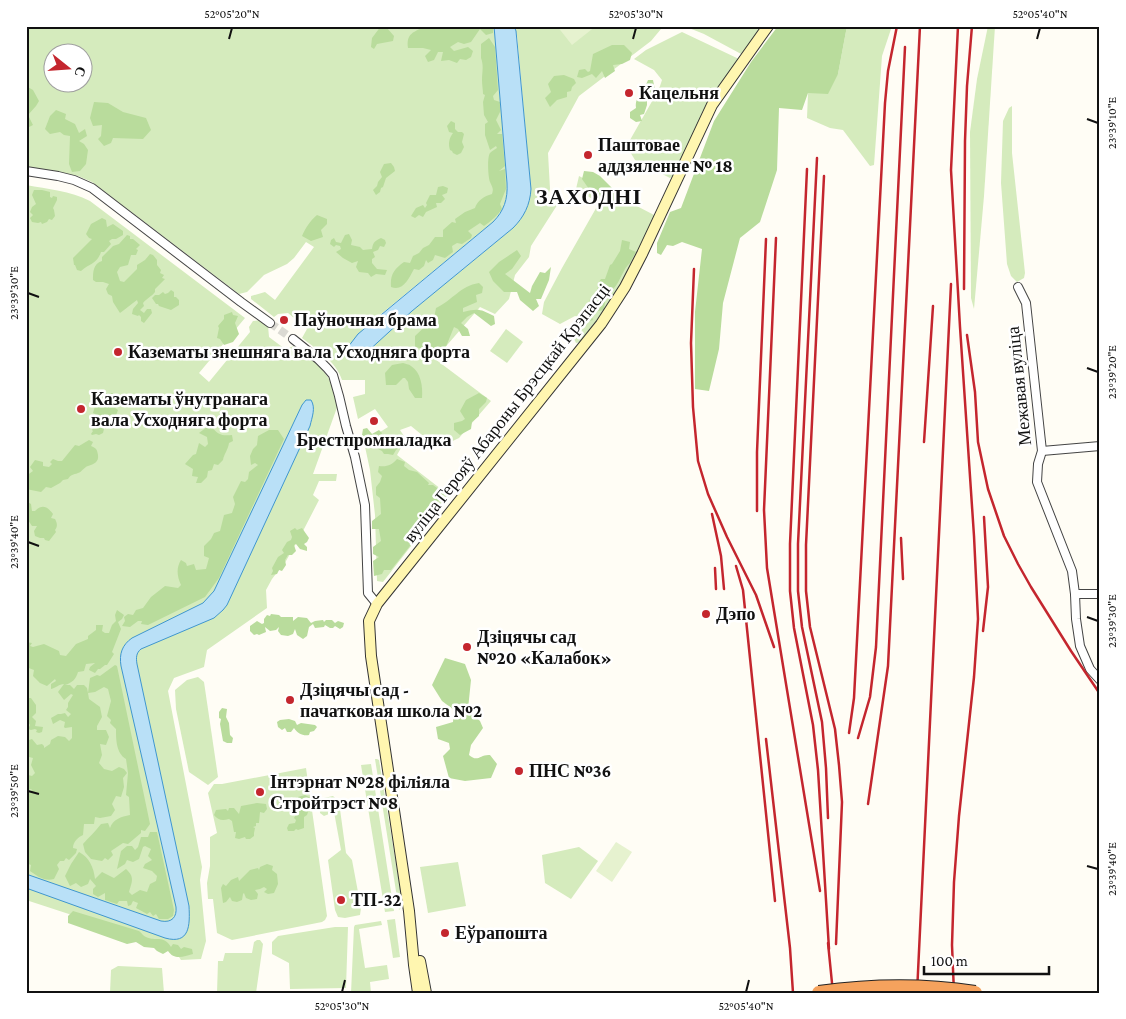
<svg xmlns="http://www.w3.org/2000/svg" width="1126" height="1019" font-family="'Crimson Pro',serif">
<rect width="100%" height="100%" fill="#fffdf5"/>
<g fill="#d5ebbd" fill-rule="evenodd">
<path d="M26,26H494L507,183C508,199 504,211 493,222L363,329L354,356L359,357L366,353L412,311L513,228L530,181L517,35L514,26H620L621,27L627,26H657L661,29L651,41L579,96L548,153L550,189L548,197L561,199L531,246L529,257L515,275L509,299L495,314L480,307L435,359L491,401L459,438L438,448L411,426L400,430L406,439L397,455L450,496L383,582L377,581L375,515L370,470L364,442L388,427L375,409L358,419L353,397L365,394V380H342C336,361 316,349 302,338L307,329L288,313L278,314L274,317L251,299V296L265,292L275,300L314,247L306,242L294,258L287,264L264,275L247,292L239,294L92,182L78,176L26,166ZM52,52H82V82H52Z"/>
<polygon points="684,26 764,26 743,55 704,34"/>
<polygon points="847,26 892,26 882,56 874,165 870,166 843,130 830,128 807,118 808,93 838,74"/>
<polygon points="988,26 995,26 984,196 974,309 971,298 970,132 977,79"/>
<polygon points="682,32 739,59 674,175 670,178 635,160 629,150 630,140 659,89 662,80 654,70 634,59 646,50"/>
<polygon points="1012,106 1012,153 1025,273 1024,278 1017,282 1011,276 1007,264 1001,183 1003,121 1009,108"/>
<polygon points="579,176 656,216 632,265 606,309 581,342 576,343 572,334 579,317 575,316 560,324 542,314 544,302 562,268 599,203 576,189"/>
<path d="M26,185C48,189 70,191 90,201L245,318L199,373L209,382L250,332L249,327L253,321L261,320L268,326L269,337L285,349L294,346L316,362L327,376L335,389L339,402L313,474H337L336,481H319L313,495L319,500L303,531L286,561L272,579L266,590L267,608L207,650L204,667L174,678L168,691L202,867L200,880L206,941L201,959L181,960L173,948L26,900Z"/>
<polygon points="506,329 523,342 507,363 490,351"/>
<polygon points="198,677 204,682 218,777 208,785 189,772 176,709 175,690 187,680"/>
<polygon points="375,759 377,759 379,760 402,901 401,908 399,910"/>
<polygon points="371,764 394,911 385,912 361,765"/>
<polygon points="306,768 327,916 325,920 322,922 232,940 217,933 213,899 208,899 207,883 210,866 210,837 217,833 208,793 214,784 222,784"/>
<polygon points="333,796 339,802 346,853 352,860 361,908 360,915 345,918 338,917 335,910 328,860 341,850 334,812 324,816 320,813 319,799"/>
<polygon points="579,847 598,861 571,899 545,883 542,855"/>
<polygon points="458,862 466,906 428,913 420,867"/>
<polygon points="395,919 400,957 393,958 387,920"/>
<polygon points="381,921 382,925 359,929 365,968 387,965 389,979 370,982 371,993 351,993 354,927 355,925"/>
<polygon points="335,927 348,927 346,988 290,989 289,963 272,954 272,942 278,936"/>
<polygon points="257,940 260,940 263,944 256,993 217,993 218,961 223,961 225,953 252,953 254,942"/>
<polygon points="118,966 162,968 164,993 110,993 111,970"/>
</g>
<g fill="#b9dc9c">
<polygon points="381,26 387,28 394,36 393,41 377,44 374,49 371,47 372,38"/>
<path d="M426,26H493V33L486,35L480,29L471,42L464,44L458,42L450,47L454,51L468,47L473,51L471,57L466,60L460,59L457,63L449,60L441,61L443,52H438L434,60L428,62L425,56L431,50L423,48H408C406,33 414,32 426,26Z"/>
<polygon points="778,26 847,26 838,74 828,94 808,93 802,110 779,108 777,170 760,222 740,238 723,303 719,349 709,391 695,389 695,312 702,249 682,242 673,246 667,245 661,255 657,253 657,243 670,212 681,208 714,121 751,62"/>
<path d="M489,38L495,47L498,90L493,96L494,100L500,102V112L496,120L501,130L497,134H502L505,166L499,171L505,169L506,189L500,204L502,209C497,216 491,221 484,226L480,223L468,231L472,235L471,238L462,244L457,243L452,246L453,252L445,258L435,255L433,260L428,263L426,260L424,266L419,270L414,269C409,278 403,292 391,287C390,275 394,269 404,262L410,263L413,256L419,253L423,248L429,245L435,237H443V230L452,222L456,223L455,219L465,212L475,208C477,201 484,196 492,194C494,188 492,187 490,182C488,177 487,157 490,153C492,151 495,149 497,148L496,146L490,150L485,135V124L488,122L484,115L483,102L485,95L483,94C483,90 482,85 482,80C482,72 484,66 481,58V44Z"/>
<polygon points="612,45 624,45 632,53 630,60 622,64 613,65 615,71 605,78 602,71 596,78 592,74 582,78 577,77 579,70 585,69 588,72 590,71 593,54"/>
<polygon points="564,75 574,79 576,83 572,87 571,91 567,92 567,97 557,100 550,107 545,98 551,92 548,84 554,76"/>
<path d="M648,80H653L655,90L647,97V105L644,114L640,115L642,121L636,122L630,118V112L636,108C635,100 638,97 644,93V89Z"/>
<polygon points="26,86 33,90 39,101 36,106 28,115 33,125 27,128"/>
<polygon points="94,102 108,103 123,112 146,118 151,130 143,139 113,138 111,143 104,146 98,139 101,136 102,125 93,126 90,118"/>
<polygon points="56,110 66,114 65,119 75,124 79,133 85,129 87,136 79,141 84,144 88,150 86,164 80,171 72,172 69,164 70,136 64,135 60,132 50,134 45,129 50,116"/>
<path d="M451,121L455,123V129L458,132H462L464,134L462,142L464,147L461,153L457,155L453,153L452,151L450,150C448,144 449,138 453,133L449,132L447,126Z"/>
<polygon points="391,163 394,167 395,171 386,178 383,187 381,188 380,192 376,195 373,190 377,186 378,182 382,177 380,172 384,164"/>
<polygon points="584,171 593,172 600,176 619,195 618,201 604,199 589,189 582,179"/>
<polygon points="443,186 448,188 447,193 442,195 445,199 441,203 436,203 437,207 426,212 423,217 419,215 415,218 411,216 416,208 423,205 425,208 427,205 426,203 430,195 436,195 438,187"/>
<polygon points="34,190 42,190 50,192 50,197 52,198 53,196 57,197 57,200 53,208 54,210 55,216 52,220 49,219 47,222 42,224 41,222 38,223 32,222 30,218 33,215 30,212 32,207 36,204 32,195"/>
<path d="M317,215L327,219V224L321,230L323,237L311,241L302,236C306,227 310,221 317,215Z"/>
<path d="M102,218L106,220L107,227L113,224L123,231V235L116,239H112L109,241L111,244L104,252H101C97,264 90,263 81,271L77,270L75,265H74L73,258L92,239L89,238L86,234L91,224Z"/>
<path d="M349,234L352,240L351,245L360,247L363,250L372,249C373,242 375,241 381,238L385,240L386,243L384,247L380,246L378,250L373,252L375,257L372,259V263L377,269L387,270L385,275L376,274L371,277L368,273L359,272L356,267L358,261L352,263L343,258L336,252L341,249L340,246L336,245L334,247L330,244L331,240L334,238L336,242L341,243L345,235Z"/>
<path d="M127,235L130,236V239H133L140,245L136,249L138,250L136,255H131L128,265L120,267L117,272L120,281L124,282L137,269V265L145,260L150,254L153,255L157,260V265L161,270L160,273L164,275L162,278L165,279L155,289V292C151,297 147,298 143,303L144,306L140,310L144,313L147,309H151L152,313L144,323L141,321V317L139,315L138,316L132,314L133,309L138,303L137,300C131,304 126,309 120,313L113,302L112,296L108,294L106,289L109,284L103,282H96L93,280C93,272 93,264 102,261V257L113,246L119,244Z"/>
<path d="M622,240L630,242L629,249L636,252C634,255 632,259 630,263C628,265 626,267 625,269C618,281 617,291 601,295L605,302L604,310L598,311L592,310L591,313L593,320L583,323L581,320L582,315L588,309L590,299L595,295L598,287L597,285L601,279H605L610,265L612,264L620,251Z"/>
<polygon points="517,250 521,256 512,269 505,274 530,293 532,286 540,272 545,273 551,267 549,280 541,299 536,299 539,306 533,311 520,300 517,292 504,292 493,281 489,272 499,262"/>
<path d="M479,283L483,287L482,293L476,295L477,302L463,308V312C479,308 480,309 494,316L495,324L491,326L474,313L467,317L461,323L468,329L470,336H462L458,329L454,327L445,349L429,350L415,347V336L434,318L436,308C453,300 460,286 479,283Z"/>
<polygon points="171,290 174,292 174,297 176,297 179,300 179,305 171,310 159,306 158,304 156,304 152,298 155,295 159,295 163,292 165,294 168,293"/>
<polygon points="232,312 233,315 238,316 235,323 239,334 233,342 224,345 220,339 217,338 219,328 218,326 224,319 224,315"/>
<path d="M403,363C405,364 409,364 411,366C421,372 423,387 422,398H415L409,389L408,382L405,378H403L396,385H386L385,373L392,365Z"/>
<polygon points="105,393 113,393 114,396 116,395 122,400 120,404 115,408 118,410 115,418 112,419 111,422 104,426 104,429 103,433 99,435 96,434 92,435 91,434 93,431 92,430 98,418 95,414 93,413 95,406 103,399"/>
<polygon points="479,393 487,398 486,402 479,409 479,416 472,422 471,429 460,435 454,430 454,423 462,421 465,419 460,411 466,400"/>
<path d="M207,427H212C218,435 222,436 232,435L233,441L229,443C228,450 224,454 223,460L218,465L214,464L212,470L208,471L207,477L201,483H196L198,477L192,476L193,469L185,464L193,455L196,454L199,443L205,447L208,444L207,437L199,433Z"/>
<polygon points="367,428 372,434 379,430 382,433 379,439 381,443 387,448 392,445 394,447 395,443 402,440 403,444 396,450 393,455 388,454 384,454 382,451 378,449 375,444 367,444 362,435 363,429"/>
<path d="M269,430H278L284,439L219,578L205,597L148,625L141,624L142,621H138L130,627L122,626L125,621L124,617L128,614L133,615L136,610L143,608L151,597L165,586L178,588L181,585C177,576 176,568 181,560L186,563L187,566L194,564L196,570L206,569L209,558L204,556V546L211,539L214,533L220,531L224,515L232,513L235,504L233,497L241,481L245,482L248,479L249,472L258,465L255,463L251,465L250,456L253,449L257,445L258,436Z"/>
<path d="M89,440L93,442L91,446C96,448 97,449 98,455C99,462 94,464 88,466C84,467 82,472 78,473C73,475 71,474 68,479L63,480L60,483L51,488L46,487L41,492L26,489V476L33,471L30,467L35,460L43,462V466L49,467L52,464L50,462L53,459L58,461H62L75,445L79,446Z"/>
<path d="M397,459L405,462L404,466L409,470L417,472L429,483L428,485H433L444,493C442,499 437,501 434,506L438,511L424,528L417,527L414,532L417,537L391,570H384L382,574L374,576L373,561L379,557L373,554V547L381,541L379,529H372V521L381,514L380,498L376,495V487L380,482L382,476L378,472L379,466C387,467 392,465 397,459Z"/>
<path d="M26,501L31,504L32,511H35C42,504 47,506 53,514L51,518L55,519C57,523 58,526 55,530L56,532L49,541L45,540L44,538H40L35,536L34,531L37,526H32L28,520H26Z"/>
<polygon points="295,528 297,530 302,528 309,538 307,542 304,544 307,547 307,551 300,549 296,544 294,545 296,551 292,555 288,555 285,560 286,565 282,571 279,570 277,574 271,575 273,571 272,568 278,557 284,553 282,550 287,542 291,540 292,537 290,531"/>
<path d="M117,610L124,615L122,619L118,622L121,629L112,652L114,654L107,665H105L100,669H98L95,673L89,670L90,667L95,663L86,664L84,671L78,672C76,679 72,683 65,685H70L74,689L77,685H84L87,688L88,693L90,678L97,675L100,676L115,665L117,666L150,824L145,831L141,830V833L128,844L123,843L111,851L113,855L108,860L105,858L102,861L91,859L85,852L83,844C89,837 95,832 101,824L108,823L110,828C113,819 121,817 130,815L129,797L126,795L128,773L126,759C116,753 116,739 116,729L110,723L111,720L107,716L111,701L108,689L104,687L95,692L88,693L89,699L100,707L102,717L97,726V730H106L109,737L106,745L100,744L102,755L99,763L104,769L112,771L119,767L124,769L127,773L123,778L124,787L121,797L116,796L112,804L115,810L111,816L100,818L95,817L94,824H84L83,835C78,837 73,842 73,848L77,849L76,853L69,860L66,858L64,861H60L57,865L59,869L54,879C45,882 37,876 30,871L31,865L26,863V795L32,790L31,789L26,791V772H28V775L32,776L35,773L31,765L33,758L29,757L26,762V741L32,739L37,745L42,744L44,746V748L50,744L51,740L58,736L65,737L69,741L72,738V727L65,728L64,727L65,722L60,720L53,724L51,718L58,714H61L65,713L68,717L71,714L66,710L68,707V703L73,695L71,694L64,700L58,692L64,684C59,684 56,688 51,689V684L56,681L55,679L47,686L40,683L33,676L34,670L26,667V642L32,643L30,646L33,647L44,644L59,651L60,655L66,656L76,644L88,639V636L96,630V625H103L102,631L105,633H109L112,625L116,621L115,615Z"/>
<polygon points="271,614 279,615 281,617 293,617 293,621 298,617 307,618 311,623 315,621 323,620 324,622 326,620 332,620 335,623 338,621 344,623 343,627 340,629 335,626 333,628 330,628 325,625 324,627 315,628 313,624 309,627 307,636 303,639 297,635 295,629 293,634 288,636 281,635 278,631 279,627 276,630 270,631 265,627 266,632 259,635 257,634 254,635 250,631 250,626 257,621 262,624 264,623 264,619 267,615 270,616"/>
<path d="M445,658L465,664L471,680L468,709L480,721L483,728L471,745L469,755C478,763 480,754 490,755L497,764L491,778L465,781L449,778L443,756L450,749L449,743L438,739L436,727L453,722L454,710L442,701L432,685Z"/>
<polygon points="26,698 31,698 36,705 36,713 32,717 36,721 35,726 43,727 42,732 39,733 36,732 37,730 35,729 31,730 28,729 30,725 28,722 26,723"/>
<polygon points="222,708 227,709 226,717 229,723 230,735 233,738 232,743 227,743 223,741 220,724 221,719 219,718 219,712"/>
<path d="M289,719L295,721L297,725L301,723L315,725L317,727L314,731L310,732L309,735C303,736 298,734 294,728L291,732H287L285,728L282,730L278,727L277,722L280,720Z"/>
<polygon points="305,795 309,797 311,800 310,806 306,808 308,812 307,815 304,817 304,828 298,830 296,829 294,831 288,831 287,828 289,824 295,823 296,820 294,818 299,809 299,803 295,801 298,797"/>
<path d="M257,803L266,804L267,809L264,813L260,812L259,823H256V826L253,827L255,828L254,833V836L250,839H246L245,837L239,839L235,838L236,832H234L232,821L229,819C222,821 218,820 214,815L216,810L226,809L228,811L229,808H234L239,814L241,806Z"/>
<path d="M150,832H157L174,910L173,916L168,919H159L156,914L153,916L150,912L147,914L136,908L138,903L133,901L131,905L128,906L127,901H119L117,904L105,900V893L98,897L93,894V889L96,886L90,879L88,884L81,887L76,883L70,886L65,876L71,864L79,852C89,857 94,868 95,879L102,872L114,878L126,869C135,877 132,882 129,892L132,895L140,890L147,892L150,884L156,881L157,876L152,871L143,868L145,864L152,860L148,856L151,849L145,846L143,847L139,859L133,862L127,860L125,864L117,869L121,851L127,846H132L135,850L138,847L141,837H148Z"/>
<polygon points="267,864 273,866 272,870 277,874 278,884 274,893 268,894 264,892 267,889 264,887 260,889 255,890 258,894 257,899 251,900 246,898 244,893 243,894 242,900 237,902 232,901 230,897 226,902 223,903 221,888 223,884 226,886 231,880 238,877 239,881 250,870 258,868 259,870 260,867"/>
<path d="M73,911L139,931C142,933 143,936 146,937C156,942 163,934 171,947L173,944L178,945L181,949L184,947L192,949L193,954C183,957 174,960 168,951L163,954L157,951L154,948L144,947L136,942L127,944L68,923V916Z"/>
</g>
<g fill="#e6f2cf">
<polygon points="557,26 596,26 572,45"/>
<polygon points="616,842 632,852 612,882 596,871"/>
</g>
<g fill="#b9e0f7" stroke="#3f96cf">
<path d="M494,26H514L516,31L531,189C530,205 524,217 513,228L412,311L366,353C360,358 354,358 348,352V347L358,334L493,222C504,211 508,199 507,183Z"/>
<path d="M306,400H311C316,408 312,417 310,426L227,605L223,610L214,618L141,649C136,653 136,658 137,664L189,906C190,925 190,945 165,938L26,888V874L161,921C172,923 177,917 176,907L121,666C119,654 122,645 132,638L203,603L214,591L302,405Z"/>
</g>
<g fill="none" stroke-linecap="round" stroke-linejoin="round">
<polyline stroke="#dbdad3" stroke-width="8" stroke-dasharray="8 4" stroke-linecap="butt" points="270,323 293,339"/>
<defs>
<g id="street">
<polyline points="26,171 58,176 74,180 92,188 241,302 270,323"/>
<polyline points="1018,287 1026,303 1042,451 1038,464 1037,482 1072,571 1075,594 1076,619 1080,646 1090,669 1100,680"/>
<polyline points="293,339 318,359 327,368 333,375 339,396 346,426 355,457 365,505 368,593 377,604"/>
<polyline points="1042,451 1100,446"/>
<polyline points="1075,594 1100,594"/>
</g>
<g id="secondary">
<polyline points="420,961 426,993"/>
<polyline points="418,993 414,965 409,911 371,656 369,621 377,604 601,324 625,287 642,254 712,105 768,26"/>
</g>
</defs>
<use href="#street" stroke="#444" stroke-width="10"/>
<use href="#secondary" stroke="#333" stroke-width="12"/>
<use href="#street" stroke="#fff" stroke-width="8"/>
<use href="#secondary" stroke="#fff6b0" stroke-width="10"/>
<g stroke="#c4262e" stroke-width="2.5">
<polyline points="817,158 798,544 798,591 802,627 822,722 826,768 828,818"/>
<polyline points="807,169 790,544 790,591 794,628 813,725 818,770 829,949"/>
<polyline points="824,176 806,545 806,591 810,627 835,729 839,765 842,802 836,944"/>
<polyline points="776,238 764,510 767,568 820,891"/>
<polyline points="694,269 691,343 693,407 698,461 708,494 727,537 756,595 774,647"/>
<polyline points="964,289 965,141 967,86 972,26"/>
<polyline points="967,335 975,392 978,442 988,489 1004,536 1018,564 1031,587 1071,651 1100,694"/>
<polyline points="924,442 933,306"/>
<polyline points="757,511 757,452 766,239"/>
<polyline points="712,514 721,556 724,589"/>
<polyline points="901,538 903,579"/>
<polyline points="736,566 743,590 775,901"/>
<polyline points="715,568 716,589"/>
<polyline points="983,631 988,587 984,517"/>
<polyline points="849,733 854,698 885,103 888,71 897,26"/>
<polyline points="858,738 870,697 876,647 905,47"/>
<polyline points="766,739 790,948 793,993"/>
<polyline points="868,804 888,666 920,26"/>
<polyline points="828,943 833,993"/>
<polyline points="917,993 951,284"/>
<polyline points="954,993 952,945 954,882 959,816 974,677 978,619 974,536 960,327 951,170 958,26"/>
</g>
<defs>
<path id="highway-bridge" d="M819,993C870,986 923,985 975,993"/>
</defs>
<use href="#highway-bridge" stroke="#222" stroke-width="16" stroke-linecap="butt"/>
<use href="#highway-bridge" stroke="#f5a25d" stroke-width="14"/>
</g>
<path fill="none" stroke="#111" stroke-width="2" d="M229,39L232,28M633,39L636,28M1037,39L1040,28M1087,119L1098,123M28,293L39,297M1087,368L1098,372M28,542L39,546M1087,617L1098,621M28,791L39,794M1087,866L1098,869M342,992L345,980M746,992L749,980"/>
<g fill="#c4262e" stroke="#fff" stroke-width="2">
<circle cx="629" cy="93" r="5"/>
<circle cx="588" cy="155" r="5"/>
<circle cx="284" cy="320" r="5"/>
<circle cx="118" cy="352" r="5"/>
<circle cx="81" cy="409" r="5"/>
<circle cx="374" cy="421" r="5"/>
<circle cx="706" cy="614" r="5"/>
<circle cx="467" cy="647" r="5"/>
<circle cx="290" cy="700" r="5"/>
<circle cx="519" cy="771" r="5"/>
<circle cx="260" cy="792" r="5"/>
<circle cx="341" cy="900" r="5"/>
<circle cx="445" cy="933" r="5"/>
</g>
<g text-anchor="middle" stroke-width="5" stroke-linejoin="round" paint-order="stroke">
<g font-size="18" font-weight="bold" fill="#111" stroke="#fff" text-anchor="start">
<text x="639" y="99">Кацельня</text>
<text x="598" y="151">Паштовае<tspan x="598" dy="21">аддзяленне № 18</tspan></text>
<text x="294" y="326">Паўночная брама</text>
<text x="128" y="358">Казематы знешняга вала Усходняга форта</text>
<text x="91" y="405">Казематы ўнутранага<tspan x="91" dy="21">вала Усходняга форта</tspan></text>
<text x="374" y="446" text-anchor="middle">Брестпромналадка</text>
<text x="716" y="620">Дэпо</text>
<text x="477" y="643">Дзіцячы сад<tspan x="477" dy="21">№20 «Калабок»</tspan></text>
<text x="300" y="696">Дзіцячы сад -<tspan x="300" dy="21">пачатковая школа №2</tspan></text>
<text x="529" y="777">ПНС №36</text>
<text x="270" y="788">Інтэрнат №28 фiлiяла<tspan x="270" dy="21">Стройтрэст №8</tspan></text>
<text x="351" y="906">ТП-32</text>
<text x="455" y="939">Еўрапошта</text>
</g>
<g font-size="18" fill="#111" stroke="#fff">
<text transform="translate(1019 386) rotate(-96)" y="6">Межавая вуліца</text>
<text transform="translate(507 413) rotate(-52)" y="6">вуліца Герояў Абароны Брэсцкай Крэпасці</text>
</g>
<g font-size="22" font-weight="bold" letter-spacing="1" fill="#111" stroke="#fff">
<text x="589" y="204">ЗАХОДНІ</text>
</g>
</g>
<rect width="1126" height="1019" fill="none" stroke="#ffffff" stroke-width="55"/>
<g transform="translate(68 68) rotate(107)"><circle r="24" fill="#ffffff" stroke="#a0a0a0"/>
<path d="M0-4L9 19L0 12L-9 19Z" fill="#c4262e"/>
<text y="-8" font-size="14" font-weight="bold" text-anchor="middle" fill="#111111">С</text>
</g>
<path d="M924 966v8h125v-8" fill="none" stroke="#111111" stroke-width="2.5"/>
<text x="931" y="966" font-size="15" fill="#111111" stroke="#ffffff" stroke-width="4" paint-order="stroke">100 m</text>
<rect x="28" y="28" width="1070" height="964" fill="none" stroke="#111" stroke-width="2"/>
<g font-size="12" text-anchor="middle" fill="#111">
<text x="232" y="18">52°05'20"N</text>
<text x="636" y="18">52°05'30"N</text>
<text x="1040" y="18">52°05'40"N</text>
<text transform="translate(1112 123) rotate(-90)" y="4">23°39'10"E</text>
<text transform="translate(14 293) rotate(-90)" y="4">23°39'30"E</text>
<text transform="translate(1112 372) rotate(-90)" y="4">23°39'20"E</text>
<text transform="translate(14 542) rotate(-90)" y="4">23°39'40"E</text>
<text transform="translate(1112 621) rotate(-90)" y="4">23°39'30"E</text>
<text transform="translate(14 791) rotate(-90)" y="4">23°39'50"E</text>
<text transform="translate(1112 869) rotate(-90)" y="4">23°39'40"E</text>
<text x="342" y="1010">52°05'30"N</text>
<text x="746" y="1010">52°05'40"N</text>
</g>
</svg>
